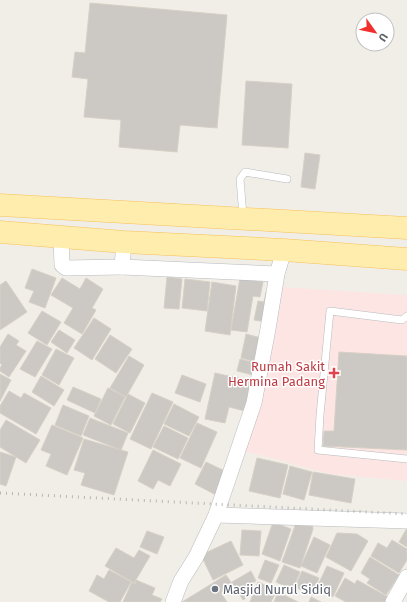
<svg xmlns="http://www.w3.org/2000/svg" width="407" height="602" font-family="'Fira Sans',sans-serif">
<rect width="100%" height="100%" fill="#f1eee7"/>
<polygon fill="#fde5e4" points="280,287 407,295 407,481 330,474 245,451"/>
<g fill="#ccc9c4" stroke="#d6d0c5">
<polygon points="90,3 227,15 217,128 180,125 177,152 119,147 121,120 84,117 88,79 72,77 75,52 85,53"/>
<polygon points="246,81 292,84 288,148 242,145"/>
<polygon points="305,153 320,155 315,189 301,187"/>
<polygon points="32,269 56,278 45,308 29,302 34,291 25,288"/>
<polygon points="167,277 182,279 179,309 164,308"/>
<polygon points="62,278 80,289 86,278 103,289 92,308 96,310 82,334 64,323 73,308 51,295"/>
<polygon points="240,278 263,282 260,297 253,296 247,332 231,330"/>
<polygon points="185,279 210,282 207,311 182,308"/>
<polygon points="6,281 27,312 0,330 0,285"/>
<polygon points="212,282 236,286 230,335 205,331"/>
<polygon points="266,292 271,293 266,322 254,320 258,301 264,302"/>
<polygon points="42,311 61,322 47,345 28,333"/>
<polygon points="94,318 111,329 92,360 74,348"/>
<polygon points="59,330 75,340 67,353 51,342"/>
<polygon points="8,334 19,341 16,345 26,351 9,377 0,371 0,368 2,365 0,363 0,347"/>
<polygon points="246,334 265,339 260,363 241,358"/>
<polygon points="110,335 132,349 116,373 95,359"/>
<polygon points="37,341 52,349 35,377 20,369"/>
<polygon points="56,349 74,358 59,385 42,375"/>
<polygon points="339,352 407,356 407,450 323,446 324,431 334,431"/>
<polygon points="129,356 144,365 126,397 110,388"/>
<polygon points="240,359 260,364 257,376 237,371"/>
<polygon points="215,373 256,382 249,412 229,407 225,423 205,419"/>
<polygon points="0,374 11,380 0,401"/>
<polygon points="182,375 206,384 200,402 175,393"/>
<polygon points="41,376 64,390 54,406 32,392"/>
<polygon points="73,387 101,399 95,413 67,400"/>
<polygon points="108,388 125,397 111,425 94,416"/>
<polygon points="9,391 21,398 24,393 51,408 36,434 0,413 0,406"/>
<polygon points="152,393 173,402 151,449 130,439"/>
<polygon points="128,394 145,403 130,433 113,424"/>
<polygon points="174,404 199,417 189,436 164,424"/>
<polygon points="63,405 89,416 81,436 55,425"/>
<polygon points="90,418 128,433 121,450 83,435"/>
<polygon points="6,420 40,440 26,463 0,447 0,430"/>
<polygon points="197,423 217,432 201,468 180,458"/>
<polygon points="52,425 83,438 67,475 46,466 51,454 41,450"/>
<polygon points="164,426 188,438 178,459 153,447"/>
<polygon points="84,439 128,452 114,495 81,485 85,473 74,470"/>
<polygon points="153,450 181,464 170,486 158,480 153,489 138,481"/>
<polygon points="0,452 16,457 6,486 0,484"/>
<polygon points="257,458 288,465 280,498 249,491"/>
<polygon points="206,462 229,473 218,496 195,484"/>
<polygon points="290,466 312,472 304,500 283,494"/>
<polygon points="313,472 355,479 351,503 309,495"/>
<polygon points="273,522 291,529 280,561 262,554"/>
<polygon points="312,522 313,529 300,568 282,562 296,523"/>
<polygon points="407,528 407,547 399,542"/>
<polygon points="242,530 261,531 259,556 240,555"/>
<polygon points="147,531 164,537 157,554 140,547"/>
<polygon points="337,533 357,534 368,541 351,571 326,557"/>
<polygon points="314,537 330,545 317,573 301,566"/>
<polygon points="392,540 407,549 407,560 399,573 371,556 378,543 387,548"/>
<polygon points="231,541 243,565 213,580 201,555"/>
<polygon points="116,548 134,558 139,550 150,556 134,583 105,566"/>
<polygon points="370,557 399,575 386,595 367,583 370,579 361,573"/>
<polygon points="265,560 279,565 271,583 258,578"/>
<polygon points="284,565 300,572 293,589 276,582"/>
<polygon points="327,566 344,573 333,597 316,589"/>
<polygon points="109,570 131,582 120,602 109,602 89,591 97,575 104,579"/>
<polygon points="251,571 256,581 248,585 252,594 243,600 232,582"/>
<polygon points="302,571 319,578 312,595 295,587"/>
<polygon points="226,575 233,585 221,593 227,602 182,602"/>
<polygon points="345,578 355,584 357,580 388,597 385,602 346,602 335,596"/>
<polygon points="136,580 155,588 152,595 162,599 160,602 123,602 132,582 135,584"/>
<polygon points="258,582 277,590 271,602 250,602"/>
<polygon points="278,592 298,602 274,602"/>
<polygon points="311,597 321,602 309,602"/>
</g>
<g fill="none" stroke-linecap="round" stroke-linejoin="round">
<defs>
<g id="lane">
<polyline points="243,216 240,179 245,172 287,179"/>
<polyline points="407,316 402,320 330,311 320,415 318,450 407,459"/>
</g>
<g id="street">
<polyline points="61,237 62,265 66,268 122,267 124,242"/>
<polyline points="122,267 277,274"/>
<polyline points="216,515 407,521"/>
<polyline points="173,602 181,581 196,557 216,515 254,403 268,329 277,274 284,250"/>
<polyline points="393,602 407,577"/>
</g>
<g id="primary">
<polyline points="0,205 407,228"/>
<polyline points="0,232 124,242 284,250 407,259"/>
</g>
</defs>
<use href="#lane" stroke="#b7babe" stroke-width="8"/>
<use href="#street" stroke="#b7babe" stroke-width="16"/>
<use href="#primary" stroke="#f8c159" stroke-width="23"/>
<use href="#lane" stroke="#fff" stroke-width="7"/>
<use href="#street" stroke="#fff" stroke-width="15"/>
<use href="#primary" stroke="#ffedae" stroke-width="22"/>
<polyline stroke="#b5b6b7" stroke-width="3" stroke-dasharray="1 5" stroke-linecap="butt" points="0,493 407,514"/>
</g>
<path fill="#e0444e" stroke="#fff" stroke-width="1.5" d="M332 367h4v4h4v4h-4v4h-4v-4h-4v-4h4z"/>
<circle fill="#6b7280" stroke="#fff" stroke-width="1.5" cx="215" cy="589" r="4"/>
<g text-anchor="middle" stroke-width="3" stroke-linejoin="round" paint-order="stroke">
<g font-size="13" fill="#be3a42" stroke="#fff" text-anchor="end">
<text x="325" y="371">Rumah Sakit<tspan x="325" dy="15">Hermina Padang</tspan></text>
</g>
<g font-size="13" fill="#5b616d" stroke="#fff" text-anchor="start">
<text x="223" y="594">Masjid Nurul Sidiq</text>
</g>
</g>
<g transform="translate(375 32) rotate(123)"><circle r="19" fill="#ffffff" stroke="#bfc1c3"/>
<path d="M0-3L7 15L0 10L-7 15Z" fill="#f1302d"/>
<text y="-6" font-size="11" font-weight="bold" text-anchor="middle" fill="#5e6368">U</text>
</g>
</svg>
